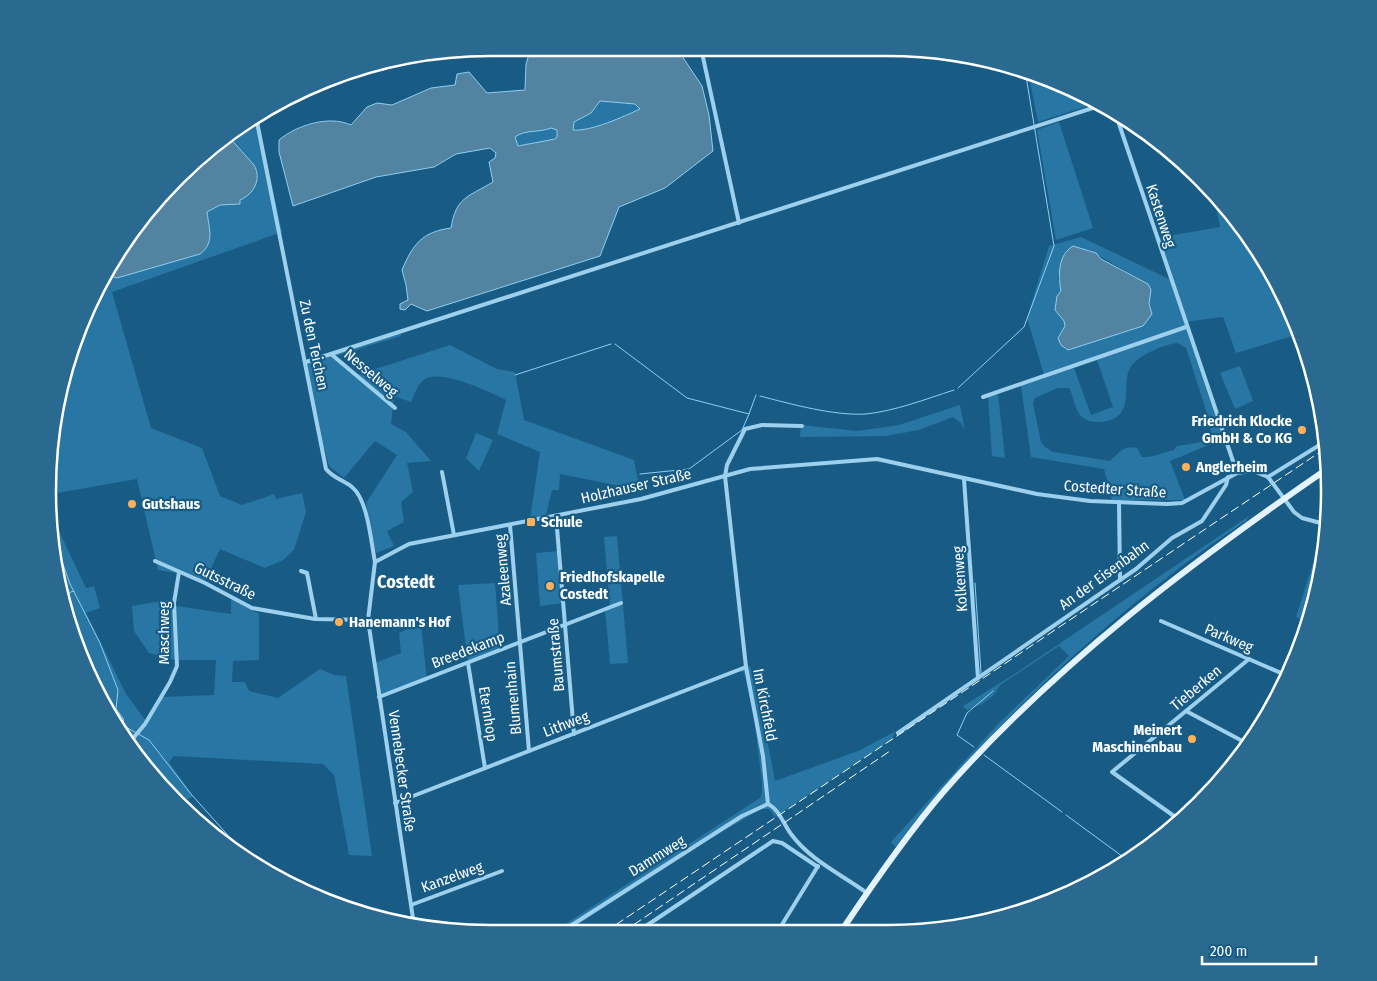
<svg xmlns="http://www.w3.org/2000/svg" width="1377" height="981" font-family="'Fira Sans Condensed',sans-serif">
<rect width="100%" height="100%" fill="#185c86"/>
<g fill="#2776a3" fill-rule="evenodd">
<polygon points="1029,77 1097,103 1038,122"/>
<path d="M600,101L635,104L640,109C623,117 593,132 573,130L574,122L591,113Z"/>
<polygon points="257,116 282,232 112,292 151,428 202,448 220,496 242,505 274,494 276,499 302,493 306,512 294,550 283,560 265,568 220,549 204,584 178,573 158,570 137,479 51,494 51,432 68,370 74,365 74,348 81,321 157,199 245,122"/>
<polygon points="1059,122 1093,228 1056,240 1037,130"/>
<path d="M551,128L557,130V137L555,139L518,146L515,137C527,129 539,132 551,128Z"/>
<path d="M1213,193L1219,198L1270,269L1299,334L1236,353L1223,317L1184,322L1223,439L1170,461L1185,500H1112L1104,469L1031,457L1021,386L1045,378L1027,318L1049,246L1081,237L1169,279L1156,238L1220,227ZM1089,250L1148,284L1151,295L1149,304L1060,333L1065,327L1064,321L1055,310L1057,296L1061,291L1058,276ZM1177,343L1186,348L1211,426C1210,445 1193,443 1177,446L1174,450L1149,457H1142L1137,448C1124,445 1119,453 1110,461L1053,452L1045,447L1041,442L1033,403L1035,398L1058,388H1069C1074,396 1074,408 1081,416C1086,421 1092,422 1099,422C1140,420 1118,383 1132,365C1141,354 1163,345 1177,343ZM1097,360L1113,407L1091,415L1074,368Z"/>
<path d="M399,330L401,336L336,356L357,375L450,345L497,369L515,372L524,420L634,460L640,490L560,474L559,490H552L546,515L530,519L540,452L497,434L506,400C490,392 442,369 425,379C418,383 414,395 411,402L394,396L391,424L406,432L431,461L407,463L413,492L401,502L404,522L387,531L394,546L376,553L366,503L397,455L375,441L344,478L329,466L324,447H322L305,361Z"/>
<polygon points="1240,366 1253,401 1235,409 1220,373"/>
<polygon points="998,394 1005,458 992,456 988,397"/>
<polygon points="960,405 965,431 961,423 953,417 919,430 885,436 800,437 801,425 857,431 899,425"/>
<polygon points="476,433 493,440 479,471 466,458"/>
<polygon points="51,501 59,531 86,588 94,586 100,608 86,613 126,694 147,722 162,697 214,695 216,660 175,660 149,653 134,631 132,606 168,600 169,605 231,614 231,599 259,614 259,660 233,661 232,682 245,682 249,691 278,698 320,669 334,675 346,676 372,856 349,855 334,775 323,764 174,756 169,762 193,796 180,804 158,783 93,686 51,549"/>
<path d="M1249,516L1246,521C1157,580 1075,650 1000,727C963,765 930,806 896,847L891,842L998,724L1069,656L1059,646L1000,685L993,696L982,704L967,710L963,706L1016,673Z"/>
<polygon points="1325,525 1328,525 1314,605 1308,622 1296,617"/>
<polygon points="617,536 628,663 610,664 605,609 610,607 604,537"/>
<polygon points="559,551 563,603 540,606 536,553"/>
<polygon points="495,583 500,650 468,662 458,585"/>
<polygon points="421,623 427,681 380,698 375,663 401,653 399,633"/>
<polygon points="750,666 763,718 775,781 858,751 896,731 891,740 775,817 769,809 761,809 715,836 566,932 553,932 760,798 762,793 762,782 754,718 745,676 743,672 737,671"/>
<polygon points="192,815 207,821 236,852 221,842"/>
</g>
<g fill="#5283a1" stroke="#90cef0" fill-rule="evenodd">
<path d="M531,48H679L680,53L702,86L709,115L713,151L665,188L619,207L600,256L427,311L411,304L405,310L400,309V304L408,300L406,285L402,270C413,244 422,232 451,228C456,197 468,197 493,182L489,162L495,158L496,153L490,148L456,154L434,167L376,177L293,206L279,152V140C297,125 329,115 351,125L367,107L377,103L392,105L431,88L455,85L457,74L469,72L487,93L525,90L526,64ZM600,101L635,104L640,109C625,116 590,132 573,130L574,122L591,113ZM551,128L557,130V137L555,139L518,146L515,137C526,129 539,133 551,128Z"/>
<path d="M228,136L254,165C262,179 254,194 240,200V204L220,205L207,212C209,229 215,243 200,254L117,278L111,276L157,199Z"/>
<path d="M1073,246L1096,253L1101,259L1148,284L1151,290L1149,304L1152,314L1143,326L1068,350L1061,345L1058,338L1065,326L1064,321L1055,310L1057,296L1061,291C1058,275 1058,255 1073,246Z"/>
</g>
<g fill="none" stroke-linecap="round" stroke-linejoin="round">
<g stroke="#90cef0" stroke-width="1">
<polyline points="615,344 687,398 749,414 756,395"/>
<polyline points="515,375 611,344"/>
<polyline points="958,388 1024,327 1054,246 1026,76"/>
<path d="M760,396C791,404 834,416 866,414C895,411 926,399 954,390"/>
<polyline points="640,474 689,469 742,430 749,414"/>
<polyline points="51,530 70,584 100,643 118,690 116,709 123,718 124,726 149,740 191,794 250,860"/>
<polyline points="975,583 981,673"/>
<polyline points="65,594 74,591"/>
<polyline points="974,747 957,735 967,713 993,691"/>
<polyline points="984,755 1062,812"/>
<polyline points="1066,815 1126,859"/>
</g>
<g stroke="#9dd0ed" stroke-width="4">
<polyline points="701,48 739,223"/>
<polyline points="1115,112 1237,473"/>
<path d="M256,117L326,469C333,478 343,480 352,487C368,500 371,542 375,562"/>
<polyline points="331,354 395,408"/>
<polyline points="306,362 1102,105"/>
<polyline points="983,397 1186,327"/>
<polyline points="442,472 454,535"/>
<polyline points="1268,477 1326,441"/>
<polyline points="964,479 978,678"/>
<polyline points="1119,502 1120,580"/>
<polyline points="556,516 574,734"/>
<polyline points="510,525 529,751"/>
<polyline points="1325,525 1328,511"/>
<polyline points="155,561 205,583 252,608 315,619 368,620"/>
<polyline points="301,571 307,573 316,619"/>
<polyline points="1161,621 1288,676"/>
<polyline points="468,663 485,768"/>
<polyline points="379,697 621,603"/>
<polyline points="1186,711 1248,744"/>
<polyline points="898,733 1136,569 1172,538 1202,521 1226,485 1228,477"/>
<polyline points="130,742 145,724 170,682 177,666 174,603 179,572"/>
<polyline points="395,803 746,667"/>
<polyline points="768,804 763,756 746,667 725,476 727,465 745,429 762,425 802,426"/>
<path d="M768,804C779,809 784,825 791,834C811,861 841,874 867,893"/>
<polyline points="1181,821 1112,772 1249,659"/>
<polyline points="411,905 502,871"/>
<polyline points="414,925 368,620 375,562 409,544 641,499 750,469 877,459 1037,494 1090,501 1167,504 1182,503 1237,473 1253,471 1268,477 1294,512 1302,518 1328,525"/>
<polyline points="778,931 818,866"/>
<polyline points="561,932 742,816 768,804"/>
<polyline points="637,932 773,841 782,843 818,867"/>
</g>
<path stroke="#e3f3ff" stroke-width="6" d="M842,930C874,882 907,834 945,790C1056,664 1189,564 1327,469"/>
<g stroke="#fff" stroke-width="1" stroke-dasharray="9 4" stroke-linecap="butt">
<polyline points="605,932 1326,448"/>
<polyline points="623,932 890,751"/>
</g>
</g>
<g fill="#ffb159" stroke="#185c86" stroke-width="2">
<circle cx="1302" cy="430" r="5"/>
<circle cx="1186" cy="467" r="5"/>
<circle cx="132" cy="504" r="5"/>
<rect x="526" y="517" width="10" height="10" rx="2.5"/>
<circle cx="550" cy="586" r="5"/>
<circle cx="339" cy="622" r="5"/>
<circle cx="1192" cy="739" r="5"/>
</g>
<g text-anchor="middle" stroke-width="4.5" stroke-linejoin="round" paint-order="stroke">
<g font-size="15" fill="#fff" stroke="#185c86">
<text transform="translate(1161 216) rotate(72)" y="5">Kastenweg</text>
<text transform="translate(314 345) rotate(78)" y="5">Zu den Teichen</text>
<text transform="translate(371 373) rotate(40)" y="5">Nesselweg</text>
<text transform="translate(636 486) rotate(-13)" y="5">Holzhauser Straße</text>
<text transform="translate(1115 489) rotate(4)" y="5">Costedter Straße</text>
<text transform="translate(503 570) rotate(-95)" y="5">Azaleenweg</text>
<text transform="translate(1104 575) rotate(-36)" y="5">An der Eisenbahn</text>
<text transform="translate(960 579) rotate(-94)" y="5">Kolkenweg</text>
<text transform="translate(225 581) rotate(26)" y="5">Gutsstraße</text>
<text transform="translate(164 633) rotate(-90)" y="5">Maschweg</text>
<text transform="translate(1229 638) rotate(23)" y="5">Parkweg</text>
<text transform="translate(468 650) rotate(-21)" y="5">Breedekamp</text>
<text transform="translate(556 655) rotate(-95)" y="5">Baumstraße</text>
<text transform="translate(1196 688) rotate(-40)" y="5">Tieberken</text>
<text transform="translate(513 698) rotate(-95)" y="5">Blumenhain</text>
<text transform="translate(765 705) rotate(79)" y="5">Im Kirchfeld</text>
<text transform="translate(488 714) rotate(81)" y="5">Eternhop</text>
<text transform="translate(566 724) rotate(-21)" y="5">Lithweg</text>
<text transform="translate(402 771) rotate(82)" y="5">Vennebecker Straße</text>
<text transform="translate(657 856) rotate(-32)" y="5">Dammweg</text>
<text transform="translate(452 877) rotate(-20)" y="5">Kanzelweg</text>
</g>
<g font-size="15" font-weight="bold" fill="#fff" stroke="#185c86" text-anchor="start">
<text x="1292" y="426" text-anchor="end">Friedrich Klocke<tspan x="1292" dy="17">GmbH &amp; Co KG</tspan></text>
<text x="1196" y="472">Anglerheim</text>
<text x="142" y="509">Gutshaus</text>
<text x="541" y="527">Schule</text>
<text x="560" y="582">Friedhofskapelle<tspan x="560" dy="17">Costedt</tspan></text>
<text x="349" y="627">Hanemann's Hof</text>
<text x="1182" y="735" text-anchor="end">Meinert<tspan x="1182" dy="17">Maschinenbau</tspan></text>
</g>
<g font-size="18" font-weight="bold" fill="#fff" stroke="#185c86">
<text x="406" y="588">Costedt</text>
</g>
</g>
<path d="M0 0H1377V981H0ZM490 56H887A434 434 0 0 1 1321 490V491A434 434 0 0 1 887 925H490A434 434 0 0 1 56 491V490A434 434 0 0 1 490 56Z" fill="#2a6990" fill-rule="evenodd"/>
<path fill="none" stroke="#fff" stroke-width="2.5" d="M490 56H887A434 434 0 0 1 1321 490V491A434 434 0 0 1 887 925H490A434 434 0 0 1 56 491V490A434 434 0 0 1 490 56Z"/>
<path d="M1202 956v8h114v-8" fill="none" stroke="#ffffff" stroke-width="2.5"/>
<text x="1210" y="956" font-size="15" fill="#ffffff" stroke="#185c86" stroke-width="4" paint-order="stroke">200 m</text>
</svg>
